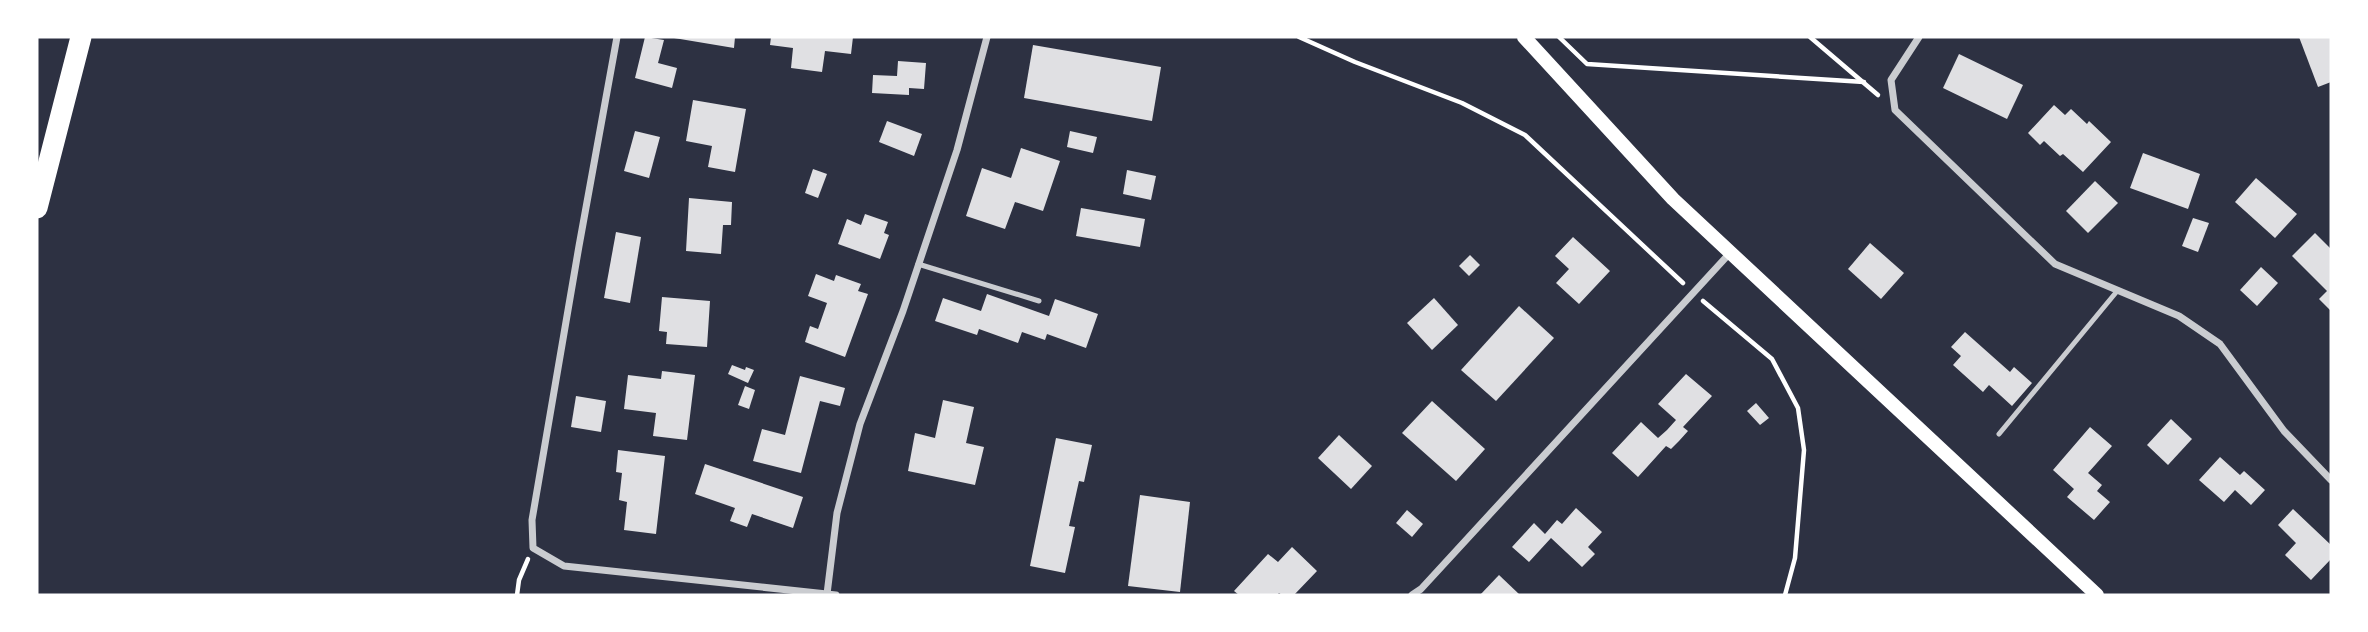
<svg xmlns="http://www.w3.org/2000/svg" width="2368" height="632" font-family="'Asap Condensed',sans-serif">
<rect width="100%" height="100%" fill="#2d3142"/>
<g fill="#e0e0e3">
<polygon points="645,37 664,40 658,63 677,68 672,88 635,78"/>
<polygon points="668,37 735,37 734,48"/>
<polygon points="771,37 853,37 851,54 825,51 822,72 791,68 793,48 770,45"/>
<polygon points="2299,37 2331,37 2331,82 2318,87"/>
<polygon points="1033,45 1161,67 1152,121 1024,98"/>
<polygon points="1959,54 2023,85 2007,119 1943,88"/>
<polygon points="898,61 926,63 924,89 909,88 909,95 872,93 873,75 897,76"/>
<polygon points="693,100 746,109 735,172 708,167 712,146 686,141"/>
<polygon points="2054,105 2065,115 2071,109 2087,124 2089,121 2111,142 2083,172 2063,154 2060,156 2044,141 2040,145 2028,133"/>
<polygon points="887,121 922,134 914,156 879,142"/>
<polygon points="635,131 660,137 649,178 624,171"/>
<polygon points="1070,131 1097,137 1093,153 1067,147"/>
<polygon points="1021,148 1060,161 1043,211 1015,202 1005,229 966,216 982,168 1011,178"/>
<polygon points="2143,153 2200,174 2188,209 2130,188"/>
<polygon points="813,169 827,174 818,198 805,193"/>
<polygon points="1127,170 1156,176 1151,200 1123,194"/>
<polygon points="2256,178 2297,214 2275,238 2235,202"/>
<polygon points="2095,181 2118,203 2088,233 2066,211"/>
<polygon points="689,198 732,202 731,225 723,225 721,254 686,251"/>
<polygon points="1081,208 1145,219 1140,247 1076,236"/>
<polygon points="865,214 888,222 884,233 889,235 880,259 838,244 847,219 861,225"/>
<polygon points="2193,218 2209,223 2198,252 2182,246"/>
<polygon points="616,232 641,237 630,303 604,298"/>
<polygon points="2315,233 2331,249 2331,311 2319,299 2327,291 2292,256"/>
<polygon points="1573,237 1610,271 1579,304 1556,283 1569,269 1555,256"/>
<polygon points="1870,243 1904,273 1881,299 1848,269"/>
<polygon points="1470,255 1480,265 1469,276 1459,266"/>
<polygon points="2261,267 2278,283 2257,306 2240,290"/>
<polygon points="816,274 834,281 836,275 861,284 858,291 868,294 845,357 805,342 810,326 818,329 827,303 808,296"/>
<polygon points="987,294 1049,316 1055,299 1098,314 1086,348 1047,334 1045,340 1022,332 1018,343 979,329 977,335 935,321 943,298 981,311"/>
<polygon points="662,297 710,301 707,347 666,344 667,332 659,331"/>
<polygon points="1434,298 1458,325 1432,350 1407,323"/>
<polygon points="1519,306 1554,338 1496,401 1461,370"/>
<polygon points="1965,332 2010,372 2014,367 2032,383 2012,406 1989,385 1983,392 1953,365 1961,356 1951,347"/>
<polygon points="732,365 745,370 746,367 754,370 748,383 728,374"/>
<polygon points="662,371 695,375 687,440 653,436 656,413 624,409 628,375 661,379"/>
<polygon points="1686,374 1712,396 1683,427 1688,431 1679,441 1671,449 1666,446 1638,477 1612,453 1641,422 1658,438 1667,430 1676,420 1658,404"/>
<polygon points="800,376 845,388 840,406 820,401 801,473 753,461 762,429 785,435"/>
<polygon points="745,386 755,390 749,409 738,405"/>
<polygon points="576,396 606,401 601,432 571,427"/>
<polygon points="943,400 974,407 966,443 984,447 975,485 908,471 915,433 935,438"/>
<polygon points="1432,401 1485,449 1456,481 1402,433"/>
<polygon points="1756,403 1769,418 1760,425 1747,411"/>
<polygon points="2171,419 2192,439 2168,465 2147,445"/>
<polygon points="2090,427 2112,446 2088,473 2102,485 2097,491 2110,502 2094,520 2067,497 2074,489 2053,470"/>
<polygon points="1339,435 1372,466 1351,489 1318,458"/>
<polygon points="1056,438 1092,445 1084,482 1079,481 1069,526 1075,527 1065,573 1030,566"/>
<polygon points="618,450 665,456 656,534 624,530 627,502 619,500 622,473 616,472"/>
<polygon points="2220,457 2240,475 2244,471 2265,490 2251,505 2235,490 2224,502 2199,480"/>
<polygon points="705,464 803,497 793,528 752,514 747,527 730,521 735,508 695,494"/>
<polygon points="1140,495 1190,502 1180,592 1128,586"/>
<polygon points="1576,508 1602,532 1588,547 1595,554 1582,567 1551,538 1529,562 1512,547 1534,523 1545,534 1557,520 1562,524"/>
<polygon points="2293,509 2331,545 2331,559 2311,580 2285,555 2296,543 2278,525"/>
<polygon points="1407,510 1423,524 1412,537 1396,523"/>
<polygon points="1292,547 1317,571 1294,595 1282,595 1279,593 1277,595 1239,595 1234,591 1268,554 1278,562"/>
<polygon points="1499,575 1520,595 1480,595"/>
</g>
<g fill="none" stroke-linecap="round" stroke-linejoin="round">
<g stroke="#fff" stroke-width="4.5">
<polyline points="1299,37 1355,62 1462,103 1525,135 1683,283"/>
<polyline points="1559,37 1587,64 1864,82"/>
<polyline points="1810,37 1878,95"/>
<polyline points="1703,301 1772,359 1798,408 1804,450 1795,558 1785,595"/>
<polyline points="517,595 519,580 528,559"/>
</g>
<g stroke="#caccd0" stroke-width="5">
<polyline points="918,264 1039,301"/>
<polyline points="1999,434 2118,290"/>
</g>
<g stroke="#caccd0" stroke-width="7">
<polyline points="617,37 579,246 532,520 533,548 564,566 836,595"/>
<polyline points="1919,37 1891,80 1895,110 2055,264 2179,316 2220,344 2284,431 2331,480"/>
<polyline points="827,594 837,513 860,424 903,311 957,150 987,37"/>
<polyline points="1412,595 1421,589 1730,253"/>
</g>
<polyline stroke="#fff" stroke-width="14" points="1524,37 1673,199 2097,595"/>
<polyline stroke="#fff" stroke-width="21" points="37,208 81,37"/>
</g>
<rect width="2368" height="632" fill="none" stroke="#ffffff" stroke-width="77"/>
</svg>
